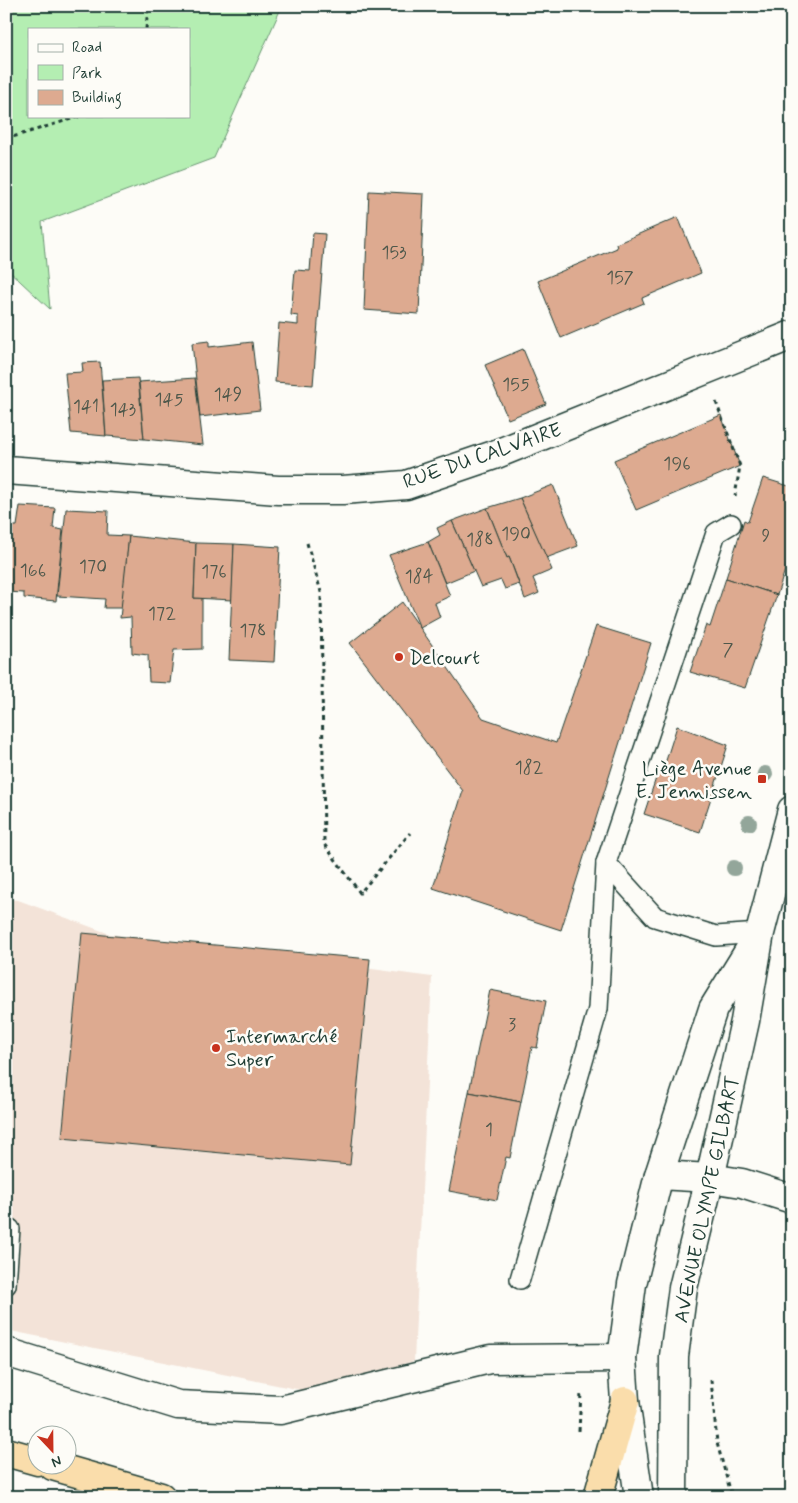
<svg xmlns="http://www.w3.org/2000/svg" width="798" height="1503" font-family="Mynerve,sans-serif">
<rect width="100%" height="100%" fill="#fdfcf7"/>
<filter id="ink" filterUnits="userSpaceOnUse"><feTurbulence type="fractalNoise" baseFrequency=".02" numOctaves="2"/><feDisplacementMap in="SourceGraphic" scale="10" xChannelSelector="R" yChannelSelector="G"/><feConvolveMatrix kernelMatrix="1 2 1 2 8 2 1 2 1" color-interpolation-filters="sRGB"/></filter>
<g filter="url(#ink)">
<polygon fill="#f3e3d8" points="6,899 18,900 110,934 432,977 414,1361 311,1392 6,1330"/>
<path fill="#b4eeb2" stroke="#6a9673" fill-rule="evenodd" d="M6,6H282L214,158L42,222L50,309L6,268ZM29,29H189V116H29Z"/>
<g fill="#ddaa90" stroke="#1f3d34">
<polygon points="369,191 424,194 419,314 364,310"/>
<polygon points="678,217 701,273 642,298 644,303 561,338 538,281 617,248 616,244"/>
<polygon points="313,233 325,234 313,385 275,382 279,323 298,325 298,316 291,315 295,270 310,271"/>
<polygon points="209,341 209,347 252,342 260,410 200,417 192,343"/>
<polygon points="523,349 546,404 508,419 485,365"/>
<polygon points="100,362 106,436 71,433 65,373 83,372 82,363"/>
<polygon points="138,378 144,439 106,436 102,380"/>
<polygon points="195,378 203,445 144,439 139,382"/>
<polygon points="721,415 740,466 636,510 614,460"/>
<polygon points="763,478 792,487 792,548 777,595 726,578 744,520 748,522"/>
<polygon points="553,485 578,546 546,558 520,498"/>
<polygon points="520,498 552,570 533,578 539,593 525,599 509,557 507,558 487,508"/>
<polygon points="20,506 55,508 53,528 63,530 56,601 24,598 24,593 6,592 7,526 17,526"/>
<polygon points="487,508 507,558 509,557 519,584 505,589 501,580 481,587 452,521"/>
<polygon points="66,509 108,511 107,535 129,536 122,608 104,608 105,599 57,596"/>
<polygon points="452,521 474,571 445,583 428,542 440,535 437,528"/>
<polygon points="129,536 196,543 194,598 202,598 202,649 174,650 170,683 149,682 148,655 132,653 131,617 120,618"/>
<polygon points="428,542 450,596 435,603 440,617 420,628 389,555"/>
<polygon points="196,543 234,544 232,600 194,598"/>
<polygon points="234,544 280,547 274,662 229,660"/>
<polygon points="726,578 777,595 745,688 690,672 706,625 710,627"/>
<polygon points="402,602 483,718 556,743 596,626 651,643 561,930 433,888 463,791 350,643"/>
<polygon points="677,726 728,745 700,832 644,814 659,769 663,770"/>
<polygon points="82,933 370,959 350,1165 62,1138"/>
<polygon points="490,990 546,1001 537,1048 532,1047 521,1102 469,1092"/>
<polygon points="469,1092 521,1102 510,1158 506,1157 497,1200 449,1191"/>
</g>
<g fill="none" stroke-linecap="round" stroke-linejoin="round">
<defs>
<g id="service">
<polyline points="606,863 655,917 716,936 760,933"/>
<polyline points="520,1279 598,1009 606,863 716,533 731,524"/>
<polyline points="6,1285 10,1229"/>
</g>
<g id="minor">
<polyline points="6,470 278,490 343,490 406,485 494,455 792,335"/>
<polyline points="659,1175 710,1178 742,1183 792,1199"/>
<polyline points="6,1352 178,1405 281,1410 490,1359 622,1358"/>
</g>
<g id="tertiary">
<polyline points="639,1497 625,1401 622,1358 632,1284 659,1175 713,1009 752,946"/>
<polyline points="673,1497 674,1356 683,1288 710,1178 745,1021 760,933 792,810"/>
</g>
<g id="motorway">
<polyline points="6,1452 38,1461"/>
<polyline points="53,1466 161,1497"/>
<polyline points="598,1497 625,1401"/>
</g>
</defs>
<use href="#service" stroke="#1f3d34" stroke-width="22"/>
<use href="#minor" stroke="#1f3d34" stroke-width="31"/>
<use href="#tertiary" stroke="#1f3d34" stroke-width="31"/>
<use href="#motorway" stroke="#1f3d34" stroke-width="31"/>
<g stroke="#1f3d34" stroke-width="3" stroke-dasharray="4 4" stroke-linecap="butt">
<polyline points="146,29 148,6"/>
<polyline points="6,139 81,116"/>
<polyline points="716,402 740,466 735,496"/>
<polyline points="307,543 321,592 324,844 360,893 410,833"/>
<polyline points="711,1380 717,1443 732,1497"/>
<polyline points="579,1431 581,1393"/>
</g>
<use href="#service" stroke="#fdfcf7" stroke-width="19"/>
<use href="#minor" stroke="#fdfcf7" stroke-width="28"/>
<use href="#tertiary" stroke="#fdfcf7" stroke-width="28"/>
<use href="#motorway" stroke="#faddab" stroke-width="28"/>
</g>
<g fill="#93a69a">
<circle cx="765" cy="774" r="8"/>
<circle cx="749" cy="823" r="8"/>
<circle cx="734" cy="868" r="8"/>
</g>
</g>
<g fill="#c8321e" stroke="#fdfcf7" stroke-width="2">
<circle cx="399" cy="657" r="5"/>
<rect x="757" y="774" width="10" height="10" rx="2.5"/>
<circle cx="216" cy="1048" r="5"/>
</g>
<g text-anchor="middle" stroke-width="5" stroke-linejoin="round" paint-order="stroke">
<g font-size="18" fill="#4e584b">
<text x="394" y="258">153</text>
<text x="620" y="283">157</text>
<text x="516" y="390">155</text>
<text x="228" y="400">149</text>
<text x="169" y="405">145</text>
<text x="86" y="412">141</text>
<text x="123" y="415">143</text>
<text x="677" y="469">196</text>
<text x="516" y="539">190</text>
<text x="766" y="541">9</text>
<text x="480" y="545">188</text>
<text x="93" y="572">170</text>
<text x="33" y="576">166</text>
<text x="214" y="577">176</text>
<text x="419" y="582">184</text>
<text x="162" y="619">172</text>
<text x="253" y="636">178</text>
<text x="728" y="655">7</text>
<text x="529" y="773">182</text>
<text x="512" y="1030">3</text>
<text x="489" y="1135">1</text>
</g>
<g font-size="20" fill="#1f3d34" stroke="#fdfcf7">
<text transform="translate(482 455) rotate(-19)" y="7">RUE DU CALVAIRE</text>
<text transform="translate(706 1199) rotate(-78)" y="7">AVENUE OLYMPE GILBART</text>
</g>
<g font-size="20" fill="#1f3d34" stroke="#fdfcf7" text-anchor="start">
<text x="409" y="664">Delcourt</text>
<text x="752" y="775" text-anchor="end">Liège Avenue<tspan x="752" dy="23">E. Jennissen</tspan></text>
<text x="226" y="1043">Intermarché<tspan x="226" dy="23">Super</tspan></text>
</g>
</g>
<rect width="798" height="1503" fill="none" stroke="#fdfcf7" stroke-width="25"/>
<rect x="12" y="12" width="773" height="1478" fill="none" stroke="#1f3d34" stroke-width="2" filter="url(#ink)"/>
<rect x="28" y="28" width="162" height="90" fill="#fdfcf7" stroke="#a4b0a9"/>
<rect x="38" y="44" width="25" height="8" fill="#fdfcf7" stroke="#a4b0a9"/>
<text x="72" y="52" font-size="15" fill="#1f3d34">Road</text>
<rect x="38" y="65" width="25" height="15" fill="#b4eeb2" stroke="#a4b0a9"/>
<text x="72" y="78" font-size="15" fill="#1f3d34">Park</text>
<rect x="38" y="90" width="25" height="15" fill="#ddaa90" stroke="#a4b0a9"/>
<text x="72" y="102" font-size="15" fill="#1f3d34">Building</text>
<g transform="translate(52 1450) rotate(158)"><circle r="24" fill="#fdfcf7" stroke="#a4b0a9"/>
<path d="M0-4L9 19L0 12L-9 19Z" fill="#c8321e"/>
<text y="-8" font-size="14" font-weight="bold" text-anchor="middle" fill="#1f3d34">N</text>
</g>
</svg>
